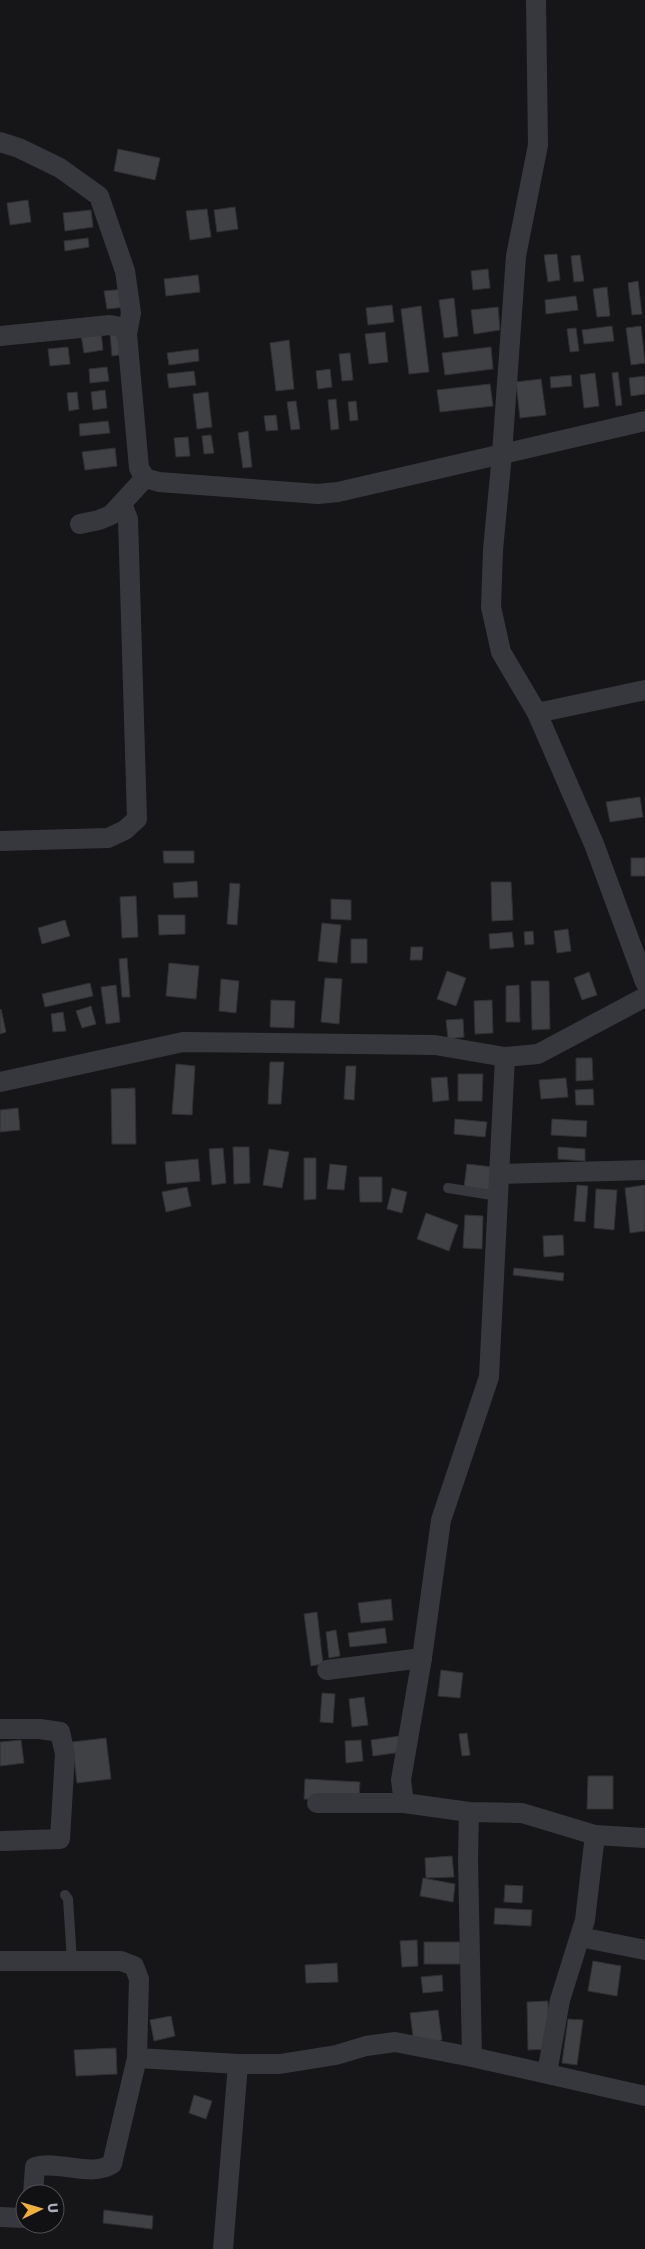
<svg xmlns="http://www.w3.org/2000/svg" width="645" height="2249" font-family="Poppins,sans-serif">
<rect width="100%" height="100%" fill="#161618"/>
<g fill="#404145" stroke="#303034">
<polygon points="118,149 160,158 155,180 114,171"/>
<polygon points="28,200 31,222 10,225 7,203"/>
<polygon points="235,207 238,229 217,232 214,210"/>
<polygon points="207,209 211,237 190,240 186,211"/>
<polygon points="91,210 93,227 65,231 63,213"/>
<polygon points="88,238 89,247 65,251 64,241"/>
<polygon points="557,254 560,280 548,282 544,255"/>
<polygon points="580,255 584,281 574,282 571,256"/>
<polygon points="488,269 490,288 473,290 471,271"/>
<polygon points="198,275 200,292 166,296 164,279"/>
<polygon points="638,281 642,314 632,315 628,283"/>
<polygon points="607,287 610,316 597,317 593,289"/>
<polygon points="125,289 127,307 107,309 104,291"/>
<polygon points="576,296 578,310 546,314 545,300"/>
<polygon points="454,298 458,336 444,338 439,300"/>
<polygon points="392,305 394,322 368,325 366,308"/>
<polygon points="421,306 429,372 409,374 401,309"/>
<polygon points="498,307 500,330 474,334 471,310"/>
<polygon points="612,326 614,341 584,344 582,330"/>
<polygon points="641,326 645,363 631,365 626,328"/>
<polygon points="576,328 579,351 570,352 567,329"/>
<polygon points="101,332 103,350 84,353 81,335"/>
<polygon points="123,332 125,354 112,356 110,334"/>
<polygon points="385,332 388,362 369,364 365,334"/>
<polygon points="289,340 294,389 276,391 270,343"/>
<polygon points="68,347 70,364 50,366 48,349"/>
<polygon points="491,347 493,369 445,375 442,353"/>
<polygon points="198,349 199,361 169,365 167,353"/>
<polygon points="350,353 353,380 342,381 339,354"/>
<polygon points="107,367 109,381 90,383 89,369"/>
<polygon points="330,369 332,387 318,389 316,371"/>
<polygon points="194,371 196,385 169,388 167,374"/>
<polygon points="618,372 622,405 616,406 612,373"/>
<polygon points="595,373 599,406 584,408 580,375"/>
<polygon points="571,375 572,386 551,388 550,377"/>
<polygon points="645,376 645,394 631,396 629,378"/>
<polygon points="541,379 546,415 520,418 516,382"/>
<polygon points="490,384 493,406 440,412 437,390"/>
<polygon points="105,390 107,408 93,410 91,392"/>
<polygon points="77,392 79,409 69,411 67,393"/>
<polygon points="208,392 212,427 197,429 193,394"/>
<polygon points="336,399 339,429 331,430 328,400"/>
<polygon points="296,401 300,429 291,430 287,402"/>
<polygon points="356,401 358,420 350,421 348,402"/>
<polygon points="276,415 278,430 266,431 264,416"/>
<polygon points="108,421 110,433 80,436 79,424"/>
<polygon points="248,431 252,467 243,468 238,433"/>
<polygon points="211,435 214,453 204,454 202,436"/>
<polygon points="188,437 190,456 176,457 174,438"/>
<polygon points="115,448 117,466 85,470 82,452"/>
<polygon points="640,797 643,817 610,822 606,802"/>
<polygon points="163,851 194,851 194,863 164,863"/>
<rect x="631" y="858" width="14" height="18"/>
<polygon points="197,881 198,897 174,898 173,883"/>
<polygon points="491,882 511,882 513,920 492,921"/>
<polygon points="230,883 240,884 237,925 227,924"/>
<polygon points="136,896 138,937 122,938 120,897"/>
<polygon points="331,899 351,900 351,920 331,919"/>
<polygon points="158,915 185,915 185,934 159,935"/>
<polygon points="65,920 70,936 42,944 38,928"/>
<polygon points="322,923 341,925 337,963 318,961"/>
<polygon points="568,929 571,951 557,953 554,931"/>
<polygon points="533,931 534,944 525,945 524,932"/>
<polygon points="512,932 514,947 490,949 489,934"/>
<rect x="351" y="939" width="16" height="24"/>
<polygon points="411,947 423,947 422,960 410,960"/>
<polygon points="127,958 130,997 122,997 119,959"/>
<polygon points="169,963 199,966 196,999 166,996"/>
<polygon points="447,971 466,978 456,1006 437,999"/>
<polygon points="589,972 597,995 582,1000 574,978"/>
<polygon points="325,978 342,979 339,1024 321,1022"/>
<polygon points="221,979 239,981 236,1013 219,1011"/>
<polygon points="531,981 549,981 550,1029 532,1030"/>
<polygon points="90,983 93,996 45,1007 42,994"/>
<polygon points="116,985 120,1022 106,1024 101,987"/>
<polygon points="519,985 520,1022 506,1022 506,986"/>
<polygon points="271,1000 295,1001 294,1028 270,1027"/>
<polygon points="492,1000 493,1033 475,1034 474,1001"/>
<polygon points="91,1006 96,1024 82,1028 76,1011"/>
<polygon points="1,1009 6,1032 0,1034 0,1010"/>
<polygon points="63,1012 66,1031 53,1032 51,1014"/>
<polygon points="463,1019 464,1037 448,1039 446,1020"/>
<polygon points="576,1058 592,1058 593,1080 576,1081"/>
<polygon points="270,1062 284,1062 281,1104 268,1104"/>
<polygon points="176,1064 195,1066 192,1115 172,1114"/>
<polygon points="346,1066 356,1066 354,1100 344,1099"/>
<polygon points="458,1074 483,1074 482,1101 458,1101"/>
<polygon points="447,1077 449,1100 433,1102 431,1078"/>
<polygon points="566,1078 568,1097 541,1099 539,1080"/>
<polygon points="135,1088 136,1144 112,1144 111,1089"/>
<polygon points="593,1089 594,1105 576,1105 575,1090"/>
<polygon points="18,1108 20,1130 0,1132 0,1110"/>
<polygon points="455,1119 487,1122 485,1137 454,1134"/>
<polygon points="552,1119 587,1121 586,1137 551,1135"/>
<polygon points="233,1147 249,1147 250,1183 234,1184"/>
<polygon points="558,1147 585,1149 585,1161 558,1159"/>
<polygon points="223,1148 226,1183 212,1185 209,1149"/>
<polygon points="269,1149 289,1152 282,1188 263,1185"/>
<polygon points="304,1158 316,1158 316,1199 304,1200"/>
<polygon points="198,1159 200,1181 167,1184 165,1162"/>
<polygon points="330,1164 347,1166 344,1190 327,1189"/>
<polygon points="467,1164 493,1167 490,1190 464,1187"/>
<polygon points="359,1177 382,1177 382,1202 360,1202"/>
<polygon points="577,1185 588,1186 585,1222 574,1221"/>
<polygon points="645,1185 645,1231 630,1233 625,1188"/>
<polygon points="187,1187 191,1206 166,1212 162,1192"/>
<polygon points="392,1188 407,1192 402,1213 387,1209"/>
<polygon points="596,1189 617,1190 614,1230 594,1228"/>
<polygon points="426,1213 458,1225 449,1251 417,1239"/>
<polygon points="465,1215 483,1216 482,1249 463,1248"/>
<polygon points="563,1235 564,1255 544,1257 543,1236"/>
<polygon points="514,1268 564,1273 563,1281 513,1275"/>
<polygon points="391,1599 393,1620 361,1623 358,1603"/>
<polygon points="317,1612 323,1664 311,1666 304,1614"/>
<polygon points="385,1628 387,1643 350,1647 348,1633"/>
<polygon points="336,1630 340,1656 329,1658 326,1632"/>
<polygon points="441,1670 463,1673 460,1698 438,1696"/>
<polygon points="322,1693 335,1694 333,1723 320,1722"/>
<polygon points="364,1697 368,1725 352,1727 349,1699"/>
<polygon points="467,1733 470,1755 462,1756 459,1734"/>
<polygon points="400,1736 402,1752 373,1756 371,1740"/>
<polygon points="106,1738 111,1779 77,1783 72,1742"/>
<polygon points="21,1740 24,1763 0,1766 0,1742"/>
<polygon points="361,1740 363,1761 346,1763 345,1741"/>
<polygon points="588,1776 613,1776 613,1809 587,1809"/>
<polygon points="305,1779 360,1782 359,1802 304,1799"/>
<polygon points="452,1856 454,1877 426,1878 425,1858"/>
<polygon points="423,1878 455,1884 453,1902 420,1896"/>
<polygon points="505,1885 523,1886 522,1903 504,1902"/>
<polygon points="495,1908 532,1910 531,1926 494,1924"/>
<polygon points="417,1940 418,1966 402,1967 400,1941"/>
<rect x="424" y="1942" width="36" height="22"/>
<polygon points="593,1961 621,1966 617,1996 588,1991"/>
<polygon points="337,1963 338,1982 306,1983 305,1965"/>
<polygon points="442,1975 443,1991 423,1993 421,1977"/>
<polygon points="548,2001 549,2049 528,2050 527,2002"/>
<polygon points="438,2010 442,2040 414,2044 410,2013"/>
<polygon points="171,2016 175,2036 154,2041 150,2020"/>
<polygon points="568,2019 583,2020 577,2065 562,2063"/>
<polygon points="116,2048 117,2074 76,2076 74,2050"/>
<polygon points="194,2095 212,2101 206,2119 189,2113"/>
<polygon points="104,2210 153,2216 152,2229 103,2223"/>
</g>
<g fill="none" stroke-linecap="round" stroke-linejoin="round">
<g stroke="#37383d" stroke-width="10">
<polyline points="448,1188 498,1196"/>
<polyline points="65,1895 68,1899 72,1961"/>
</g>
<g stroke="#37383d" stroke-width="20">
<polyline points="536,0 538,145 516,256 502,454 493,550 491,607 501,652 537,713 645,690"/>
<polyline points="0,142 19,148 60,168 99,196 125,271 131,313 127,334 139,468 145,478 159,482 318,494 338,492 645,421"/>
<polyline points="0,336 110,325 121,327 127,334"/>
<polyline points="80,524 99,520 111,515 145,478"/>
<polyline points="537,713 594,844 645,982"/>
<polyline points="0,841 108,838 125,830 137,819 128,519 122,504"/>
<polyline points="0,1082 183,1042 435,1045 505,1057 538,1054 645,997"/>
<polyline points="499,1174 645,1170"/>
<polyline points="327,1670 422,1658"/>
<polyline points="0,1729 40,1729 60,1732 65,1754 60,1839 2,1841"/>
<polyline points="317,1803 404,1803 469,1812 522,1813 595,1835 585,1920 560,2000 547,2073"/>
<polyline points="404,1803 401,1780 422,1658 441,1520 489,1377 505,1057"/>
<polyline points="469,1812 468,1859 472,2057"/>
<polyline points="595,1835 645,1838"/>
<polyline points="580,1937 645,1950"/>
<polyline points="0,1961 121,1961 134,1966 139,1979 137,2058 238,2064 280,2064 336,2055 366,2046 395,2042 472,2057 645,2096"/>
<path d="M33,2194L35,2167C59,2160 91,2178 112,2164L137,2058"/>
<polyline points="0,2217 25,2218"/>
<polyline points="223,2249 238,2064"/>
</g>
</g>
<g transform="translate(40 2209) rotate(85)"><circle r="24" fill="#111113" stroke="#4d4f55"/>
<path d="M0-4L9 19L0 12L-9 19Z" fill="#f2b134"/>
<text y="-8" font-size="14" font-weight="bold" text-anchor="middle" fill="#a8adb8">U</text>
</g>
</svg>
